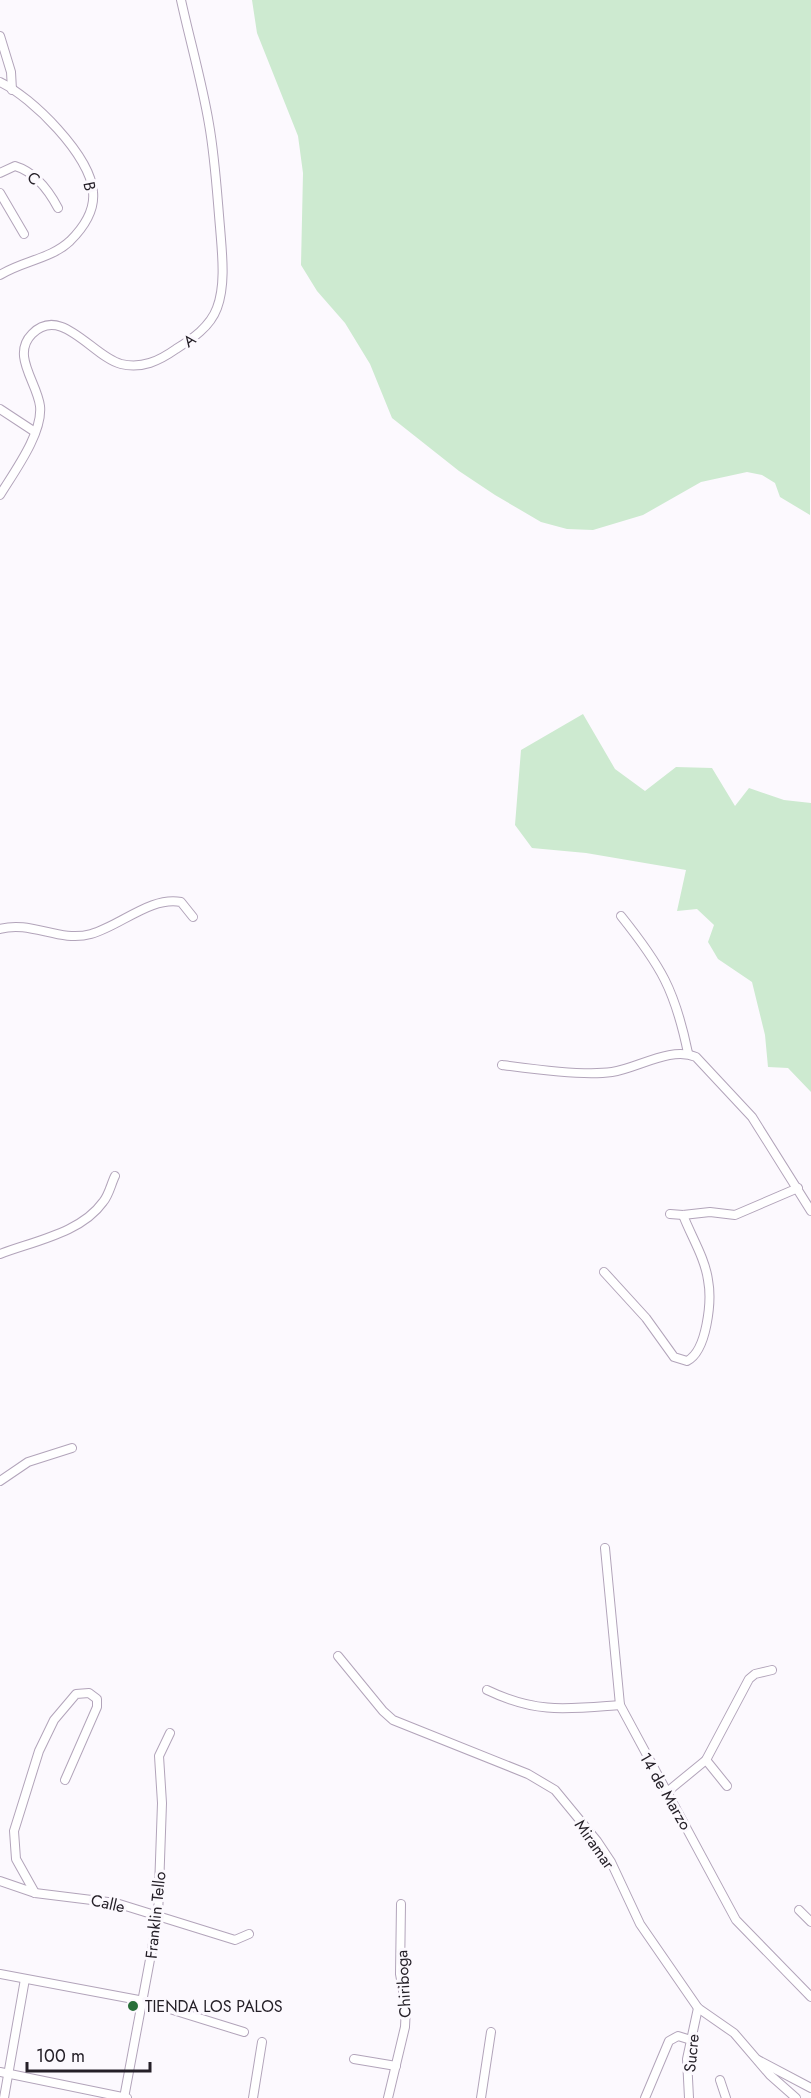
<svg xmlns="http://www.w3.org/2000/svg" width="811" height="2098" font-family="Jost,sans-serif">
<rect width="100%" height="100%" fill="#fcf9fe"/>
<g fill="#cdead0">
<polygon points="252,0 811,0 810,515 780,497 775,483 762,475 747,472 701,482 643,515 593,530 567,529 541,522 495,495 459,471 392,418 370,364 345,323 317,291 301,265 303,173 298,136 257,33"/>
<polygon points="583,714 615,769 645,791 676,767 712,768 735,806 749,788 784,800 811,803 811,1092 788,1068 768,1067 765,1035 752,982 718,959 708,942 714,925 697,909 677,911 686,870 586,853 532,848 515,825 521,750"/>
</g>
<g fill="none" stroke-linecap="round" stroke-linejoin="round">
<defs>
<g id="minor">
<polyline points="0,36 11,72 12,90"/>
<path d="M0,82C32,97 91,156 93,192C95,211 83,228 70,241C51,259 22,261 0,275"/>
<path d="M0,173L15,166C35,172 49,191 58,208"/>
<polyline points="0,193 24,234"/>
<polyline points="0,409 35,432"/>
<path d="M0,495C14,472 43,433 40,406C37,382 11,355 32,334C61,304 93,357 121,364C142,369 159,361 176,349C192,339 210,327 217,308C226,284 222,253 220,227C217,193 215,158 209,124C202,82 190,41 181,0"/>
<path d="M621,916C661,966 675,990 688,1053"/>
<path d="M0,929C31,920 59,943 91,934C120,926 151,896 181,902L193,917"/>
<path d="M502,1065C532,1069 583,1076 612,1072C638,1068 671,1046 696,1057L752,1117L811,1211"/>
<polyline points="670,1214 683,1215 710,1212 735,1215 798,1188"/>
<path d="M0,1254C34,1241 81,1233 103,1202C109,1195 111,1184 115,1176"/>
<path d="M604,1272L646,1318L674,1357L687,1361C707,1351 712,1301 708,1280C705,1258 691,1236 683,1215"/>
<polyline points="0,1481 28,1462 72,1448"/>
<polyline points="605,1548 620,1705 736,1920 811,1997"/>
<polyline points="338,1656 383,1711 393,1720 528,1774 555,1790 597,1841 611,1862 640,1924 698,2008 734,2033 770,2075 796,2098"/>
<path d="M487,1690C537,1714 567,1709 620,1705"/>
<polyline points="706,1760 727,1786"/>
<polyline points="667,1792 706,1760 749,1679 755,1674 772,1670"/>
<polyline points="0,1881 35,1893 116,1903 235,1940 249,1934"/>
<polyline points="35,1893 16,1859 14,1831 39,1751 54,1720 76,1694 89,1693 97,1699 97,1707 65,1780"/>
<polyline points="799,1910 811,1922"/>
<polyline points="0,1974 144,2001 244,2032"/>
<polyline points="354,2059 396,2066"/>
<polyline points="758,2060 811,2088"/>
<polyline points="0,2072 127,2098"/>
<polyline points="720,2080 726,2098"/>
<polyline points="4,2098 25,1979"/>
<polyline points="124,2098 158,1917 162,1803 159,1756 170,1733"/>
<polyline points="253,2098 262,2042"/>
<polyline points="388,2098 405,2027 406,2006 400,1974 401,1904"/>
<polyline points="481,2098 491,2032"/>
<polyline points="645,2098 669,2041 678,2036 691,2040"/>
<polyline points="689,2098 687,2059 698,2008"/>
</g>
</defs>
<use href="#minor" stroke="#b2a4ba" stroke-width="10"/>
<use href="#minor" stroke="#fff" stroke-width="8"/>
</g>
<circle fill="#286e39" stroke="#fcf9fe" stroke-width="2" cx="133" cy="2006" r="6"/>
<g text-anchor="middle" stroke-width="6" stroke-linejoin="round" paint-order="stroke">
<g font-size="16" fill="#252028" stroke="#fcf9fe">
<text transform="translate(34 178) rotate(38)" y="6">C</text>
<text transform="translate(90 186) rotate(78)" y="6">B</text>
<text transform="translate(189 340) rotate(-37)" y="6">A</text>
<text transform="translate(666 1791) rotate(60)" y="6">14 de Marzo</text>
<text transform="translate(595 1844) rotate(55)" y="6">Miramar</text>
<text transform="translate(108 1903) rotate(13)" y="6">Calle</text>
<text transform="translate(155 1915) rotate(-84)" y="6">Franklin Tello</text>
<text transform="translate(403 1984) rotate(-93)" y="6">Chiriboga</text>
<text transform="translate(691 2053) rotate(-84)" y="6">Sucre</text>
</g>
<g font-size="16" fill="#252028" stroke="#fcf9fe" text-anchor="start">
<text x="145" y="2012">TIENDA LOS PALOS</text>
</g>
</g>
<path d="M27 2062v9h123v-9" fill="none" stroke="#252028" stroke-width="3"/>
<text x="36" y="2062" font-size="18" fill="#252028" stroke="#fcf9fe" stroke-width="4.5" paint-order="stroke">100 m</text>
</svg>
